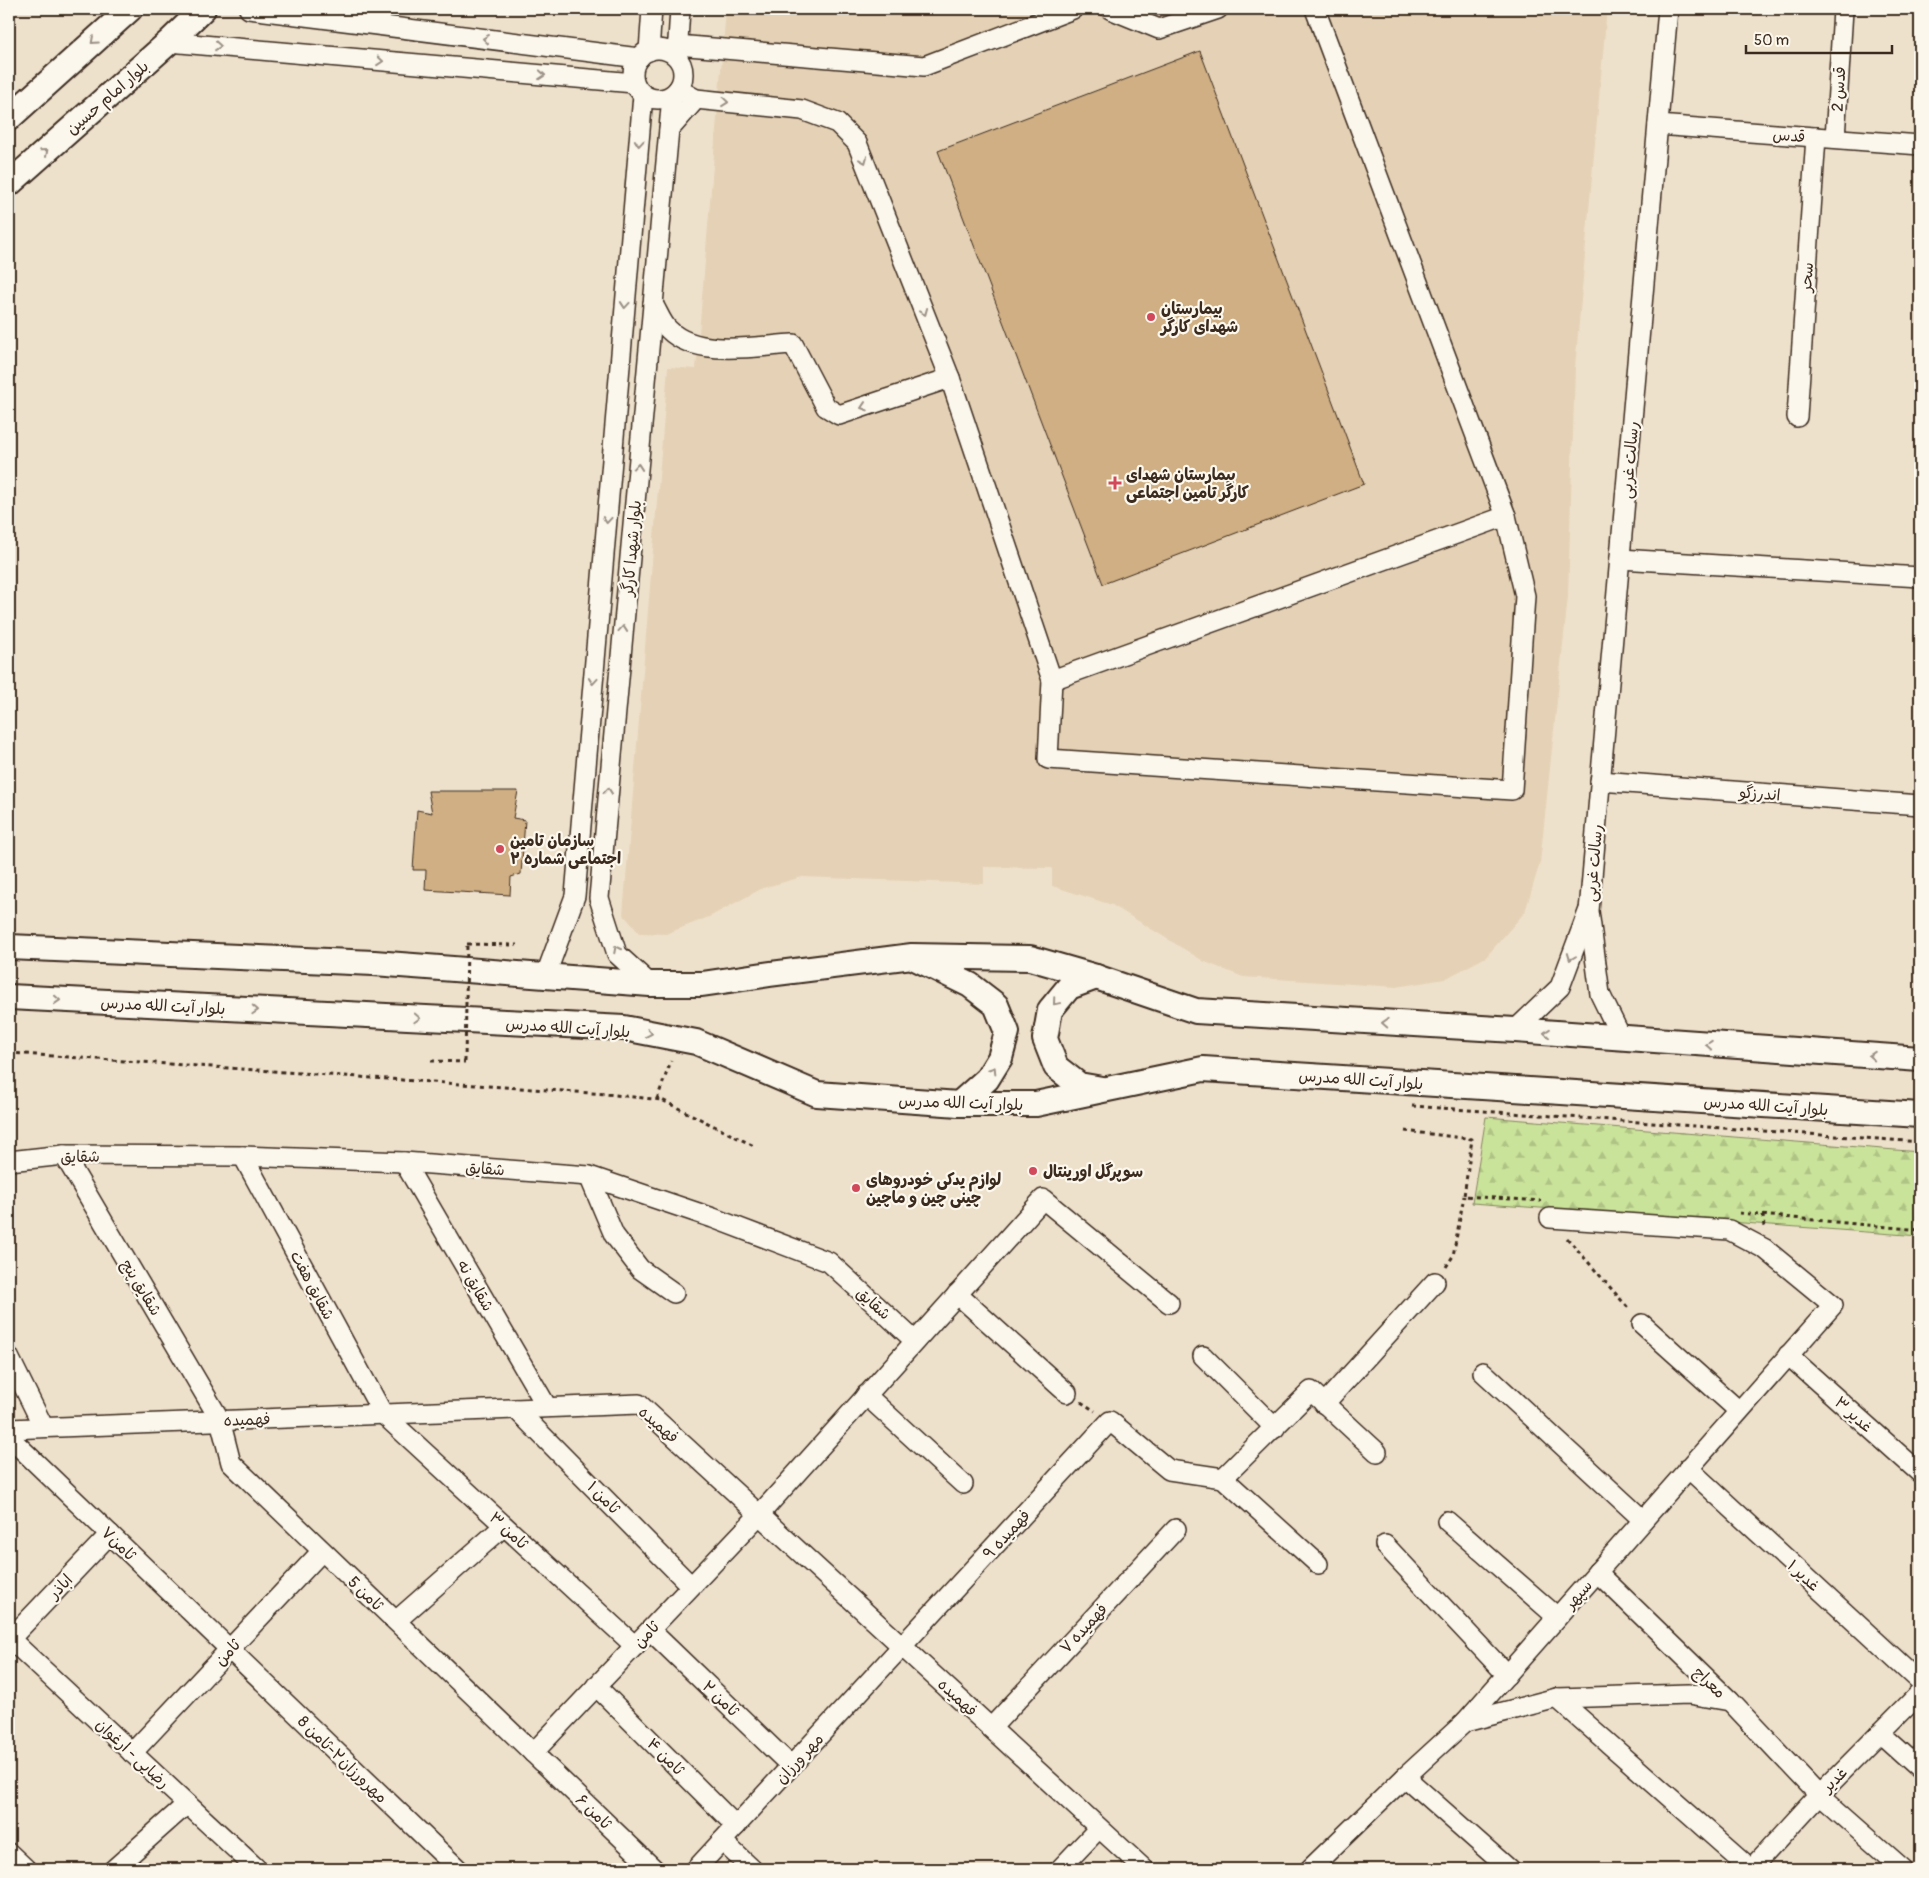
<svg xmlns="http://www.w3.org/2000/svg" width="1929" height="1878" font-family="Pangolin,'Playpen Sans Arabic',sans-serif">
<defs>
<pattern id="forest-firs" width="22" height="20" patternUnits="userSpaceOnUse" patternTransform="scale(1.25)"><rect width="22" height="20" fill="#cae39a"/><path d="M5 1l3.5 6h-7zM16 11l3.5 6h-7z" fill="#aec384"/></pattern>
</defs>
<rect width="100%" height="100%" fill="#eee1cc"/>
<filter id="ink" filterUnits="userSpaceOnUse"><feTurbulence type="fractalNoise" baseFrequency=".02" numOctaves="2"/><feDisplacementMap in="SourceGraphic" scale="10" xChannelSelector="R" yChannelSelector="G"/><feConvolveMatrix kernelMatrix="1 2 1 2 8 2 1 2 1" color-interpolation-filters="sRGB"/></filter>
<g filter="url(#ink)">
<polygon fill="#e5d2b6" points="726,9 1607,9 1575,368 1568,597 1540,863 1525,912 1486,957 1445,979 1396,987 1243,977 1205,962 1112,905 1052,886 1052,868 984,867 984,884 802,877 763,888 709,917 666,934 639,933 623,914 668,367 696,369"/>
<polygon fill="url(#forest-firs)" stroke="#82865c" points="1486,1117 1920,1152 1920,1236 1472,1203"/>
<g fill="#cfaf83" stroke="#3b2a1e">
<polygon points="1200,51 1364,484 1103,584 938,151"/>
<polygon points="428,791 518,791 513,818 525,820 521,874 511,877 510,895 425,890 426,870 413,870 417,810 432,813"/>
</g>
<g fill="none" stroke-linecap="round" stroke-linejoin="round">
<defs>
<g id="minor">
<polyline points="249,9 639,58"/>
<polyline points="1110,9 1159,29 1218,9"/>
<polyline points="169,42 634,83"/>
<polyline points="677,45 924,66 1073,9"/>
<circle cx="658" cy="74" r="25"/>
<polyline points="649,51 652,9"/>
<polyline points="677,56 680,9"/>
<polyline points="1658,125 1920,145"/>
<polyline points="669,130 696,99"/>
<polyline points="1835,138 1843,10"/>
<path d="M653,304C658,312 662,324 669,330C697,358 757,346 793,344L826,407L839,415L950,378L857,143L837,123L802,110L696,99L678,89"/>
<polyline points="950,378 1052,680 1048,759 1512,790 1525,596 1506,516 1315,9"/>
<polyline points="1797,417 1816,137"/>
<polyline points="1620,559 1920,577"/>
<polyline points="1052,680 1506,516"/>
<polyline points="1600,781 1920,805"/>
<polyline points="545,977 575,896 643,95"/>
<polyline points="650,984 617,954 599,898 672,96"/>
<polyline points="1515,1030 1560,987 1588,912"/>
<polyline points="1622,1039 1600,994 1589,911 1668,9"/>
<polyline points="64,1155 220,1420 231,1463 654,1869"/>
<polyline points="243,1156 383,1414 635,1646"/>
<polyline points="9,1161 64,1155 243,1156 404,1162 589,1176 713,1218 829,1262 915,1341"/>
<polyline points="404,1162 547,1407"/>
<polyline points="589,1176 614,1235 640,1269 674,1293"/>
<polyline points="957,1294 1067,1393"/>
<polyline points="1642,1324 1739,1411"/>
<polyline points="1788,1355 1920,1473"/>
<polyline points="1203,1356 1275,1428"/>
<polyline points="9,1357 43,1426"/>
<polyline points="1483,1372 1643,1520"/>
<polyline points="866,1395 963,1484"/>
<polyline points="1324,1404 1435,1282"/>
<polyline points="516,1409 691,1586"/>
<polyline points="9,1429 639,1404 1144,1869"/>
<polyline points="9,1437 458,1869"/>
<polyline points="1688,1468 1920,1682"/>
<polyline points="1223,1478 1311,1391 1377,1452"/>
<polyline points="1447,1521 1557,1617"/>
<polyline points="1385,1545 1507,1675"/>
<polyline points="1597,1572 1730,1701 1819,1795 1903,1869"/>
<polyline points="396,1621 504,1526"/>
<polyline points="650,1630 791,1766"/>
<polyline points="9,1638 257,1869"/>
<polyline points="10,1639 110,1534"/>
<polyline points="596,1686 736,1826"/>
<polyline points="1557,1698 1751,1869"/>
<polyline points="1465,1722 1557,1698 1689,1694 1730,1701"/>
<polyline points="991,1728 1176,1529"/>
<polyline points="1880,1733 1920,1769"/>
<polyline points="132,1753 322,1551"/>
<polyline points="533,1753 759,1515 1043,1199 1169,1303"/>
<polyline points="1405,1777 1509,1869"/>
<polyline points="722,1841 752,1869"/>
<polyline points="9,1853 26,1869"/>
<polyline points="114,1869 187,1804"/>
<polyline points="696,1869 1110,1421 1169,1470 1223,1478 1318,1564"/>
<polyline points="1060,1869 1099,1828"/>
<polyline points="1310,1869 1405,1777 1465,1722 1833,1305 1765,1249 1729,1230 1550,1218"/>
<polyline points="1751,1869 1819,1795 1920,1693"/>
</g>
<g id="major">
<polyline points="9,118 130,9"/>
<polyline points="9,184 169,42 203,9"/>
<polyline points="9,947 374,963 650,984 702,984 770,974 912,956 1030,958 1096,977 1196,1011 1515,1030 1920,1059"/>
<polyline points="917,959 970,985 996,1005 1007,1032 1000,1058 987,1079 959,1104"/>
<polyline points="1096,977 1069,987 1050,1010 1045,1039 1056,1067 1079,1085 1102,1089"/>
<polyline points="9,997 624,1028 696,1042 817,1094 959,1104 1036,1104 1203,1069 1920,1115"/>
</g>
</defs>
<use href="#minor" stroke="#3b2a1e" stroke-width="22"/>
<use href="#major" stroke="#3b2a1e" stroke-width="28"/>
<g stroke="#3b2a1e" stroke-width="3" stroke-dasharray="4 4" stroke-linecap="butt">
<polyline points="467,944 517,945"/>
<polyline points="9,1053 606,1094 662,1100 754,1146"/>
<polyline points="431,1061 465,1062"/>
<polyline points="657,1099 671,1061"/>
<polyline points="1412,1106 1920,1142"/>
<polyline points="1405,1131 1472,1139 1464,1196 1541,1201"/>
<polyline points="1739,1213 1920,1230"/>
<polyline points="1763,1215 1764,1228"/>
<polyline points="1567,1238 1630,1310"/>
<polyline points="1446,1267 1453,1256 1464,1196"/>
<polyline points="1081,1402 1095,1411"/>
</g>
<use href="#minor" stroke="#fbf7ec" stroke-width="19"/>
<use href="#major" stroke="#fbf7ec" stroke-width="24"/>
<polyline stroke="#3b2a1e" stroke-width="3" stroke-dasharray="4 4" stroke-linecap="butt" points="465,1062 467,944"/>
</g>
<defs><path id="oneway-chevron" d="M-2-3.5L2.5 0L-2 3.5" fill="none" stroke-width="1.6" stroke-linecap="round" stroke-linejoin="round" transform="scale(1.25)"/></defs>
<g stroke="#9b9085">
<use href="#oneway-chevron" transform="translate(486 39) rotate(-173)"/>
<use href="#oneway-chevron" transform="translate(94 41) rotate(138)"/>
<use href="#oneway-chevron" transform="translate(218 46) rotate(5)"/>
<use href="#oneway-chevron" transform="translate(380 61) rotate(5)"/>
<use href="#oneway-chevron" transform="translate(542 75) rotate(5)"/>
<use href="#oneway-chevron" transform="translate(725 102) rotate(6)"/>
<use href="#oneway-chevron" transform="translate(639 143) rotate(95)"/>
<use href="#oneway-chevron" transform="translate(45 152) rotate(-41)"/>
<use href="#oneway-chevron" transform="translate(864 160) rotate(68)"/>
<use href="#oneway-chevron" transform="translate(625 305) rotate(95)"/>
<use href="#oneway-chevron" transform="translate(924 312) rotate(68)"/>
<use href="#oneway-chevron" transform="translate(864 407) rotate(162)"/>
<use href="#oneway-chevron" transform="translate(638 467) rotate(-85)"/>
<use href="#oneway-chevron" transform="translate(607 520) rotate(95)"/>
<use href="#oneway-chevron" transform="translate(623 629) rotate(-85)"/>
<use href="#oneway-chevron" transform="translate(593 681) rotate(95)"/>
<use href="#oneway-chevron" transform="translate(608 791) rotate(-85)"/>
<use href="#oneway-chevron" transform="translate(617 949) rotate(-117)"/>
<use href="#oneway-chevron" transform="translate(1571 957) rotate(111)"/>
<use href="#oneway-chevron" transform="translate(57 1000) rotate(3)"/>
<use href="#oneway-chevron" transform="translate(1056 1002) rotate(130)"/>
<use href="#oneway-chevron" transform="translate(255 1010) rotate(3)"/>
<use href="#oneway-chevron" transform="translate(417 1018) rotate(3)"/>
<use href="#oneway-chevron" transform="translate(1385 1023) rotate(-177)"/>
<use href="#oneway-chevron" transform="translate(649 1033) rotate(11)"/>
<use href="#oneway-chevron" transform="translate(1547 1033) rotate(-175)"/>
<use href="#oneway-chevron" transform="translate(1709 1045) rotate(-176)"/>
<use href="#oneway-chevron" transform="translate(1872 1056) rotate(-176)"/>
<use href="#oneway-chevron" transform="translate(993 1070) rotate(-58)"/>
</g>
</g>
<g fill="#d1495b" stroke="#fbf7ec" stroke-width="2">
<circle cx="1151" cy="317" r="5"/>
<path d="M1112.5 475.5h5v5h5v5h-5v5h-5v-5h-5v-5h5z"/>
<circle cx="500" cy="849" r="5"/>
<circle cx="1033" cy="1171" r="5"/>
<circle cx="856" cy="1188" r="5"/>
</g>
<g text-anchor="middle" stroke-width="4.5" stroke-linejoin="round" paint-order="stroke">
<g font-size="16" fill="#3b2a1e" stroke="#fbf7ec">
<text transform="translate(1838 89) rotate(-86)" y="6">قدس 2</text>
<text transform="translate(107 97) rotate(-41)" y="6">بلوار امام حسین</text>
<text transform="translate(1789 135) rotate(4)" y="6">قدس</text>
<text transform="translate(1806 277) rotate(-86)" y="6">سحر</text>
<text transform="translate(1629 460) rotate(-85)" y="6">رسالت غربی</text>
<text transform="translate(631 548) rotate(-85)" y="6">بلوار شهدا کارگر</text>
<text transform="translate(1760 793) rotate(4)" y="6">اندرزگو</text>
<text transform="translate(1593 863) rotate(-85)" y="6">رسالت غربی</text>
<text transform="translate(163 1005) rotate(3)" y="6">بلوار آیت الله مدرس</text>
<text transform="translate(568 1027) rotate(4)" y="6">بلوار آیت الله مدرس</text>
<text transform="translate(1361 1079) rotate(4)" y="6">بلوار آیت الله مدرس</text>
<text transform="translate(961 1102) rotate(2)" y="6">بلوار آیت الله مدرس</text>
<text transform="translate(1766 1105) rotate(4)" y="6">بلوار آیت الله مدرس</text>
<text transform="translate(80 1156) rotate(-1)" y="6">شقایق</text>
<text transform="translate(485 1168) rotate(4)" y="6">شقایق</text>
<text transform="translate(313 1285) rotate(62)" y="6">شقایق هفت</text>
<text transform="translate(476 1285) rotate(60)" y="6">شقایق نه</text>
<text transform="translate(142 1287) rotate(59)" y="6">شقایق پنج</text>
<text transform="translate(874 1303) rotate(42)" y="6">شقایق</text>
<text transform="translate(1854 1414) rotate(42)" y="6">غدیر ۳</text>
<text transform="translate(247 1419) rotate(-2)" y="6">فهمیده</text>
<text transform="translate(659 1424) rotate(41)" y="6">فهمیده</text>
<text transform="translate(604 1497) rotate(45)" y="6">ثامن ۱</text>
<text transform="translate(509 1530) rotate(43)" y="6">ثامن ۳</text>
<text transform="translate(1006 1534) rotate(-47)" y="6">فهمیده ۹</text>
<text transform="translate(119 1543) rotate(44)" y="6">ثامن۷</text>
<text transform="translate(1804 1575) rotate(43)" y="6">غدیر ۱</text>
<text transform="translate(60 1586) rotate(-46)" y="6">اباذر</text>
<text transform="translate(366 1593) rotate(44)" y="6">ثامن 5</text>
<text transform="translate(1578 1594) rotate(-49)" y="6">سپهر</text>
<text transform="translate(1083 1628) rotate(-47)" y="6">فهمیده ۷</text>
<text transform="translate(646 1634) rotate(-47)" y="6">ثامن</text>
<text transform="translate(227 1652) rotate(-47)" y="6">ثامن</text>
<text transform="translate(1710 1682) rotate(44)" y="6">معراج</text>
<text transform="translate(958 1697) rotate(43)" y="6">فهمیده</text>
<text transform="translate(721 1698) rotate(44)" y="6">ثامن ۲</text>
<text transform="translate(133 1753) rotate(43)" y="6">رضایی - ارغوان</text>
<text transform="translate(666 1756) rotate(45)" y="6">ثامن ۴</text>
<text transform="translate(799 1758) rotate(-47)" y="6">مهر ورزان</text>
<text transform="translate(343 1759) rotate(44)" y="6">مهرورزان۲-ثامن 8</text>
<text transform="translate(1834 1779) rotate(-45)" y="6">غدیر</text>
<text transform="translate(594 1811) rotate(44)" y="6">ثامن ۶</text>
</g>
<g font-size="16" font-weight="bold" fill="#3b2a1e" stroke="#fbf7ec" text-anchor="start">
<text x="1161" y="314">بیمارستان<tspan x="1161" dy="18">شهدای کارگر</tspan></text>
<text x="1126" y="480">بیمارستان شهدای<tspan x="1126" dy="18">کارگر تامین اجتماعی</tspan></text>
<text x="510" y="846">سازمان تامین<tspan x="510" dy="18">اجتماعی شماره ۲</tspan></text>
<text x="1043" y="1177">سوپرگل اورینتال</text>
<text x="866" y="1185">لوازم یدکی خودروهای<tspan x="866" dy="18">چینی چین و ماچین</tspan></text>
</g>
</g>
<rect width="1929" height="1878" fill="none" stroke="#fbf7ec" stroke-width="30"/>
<rect x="15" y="15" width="1899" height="1848" fill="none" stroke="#3b2a1e" stroke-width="2" filter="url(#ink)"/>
<path d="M1746 45v8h146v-8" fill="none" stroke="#3b2a1e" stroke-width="2.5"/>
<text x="1754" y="45" font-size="15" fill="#3b2a1e" stroke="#fbf7ec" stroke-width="4" paint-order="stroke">50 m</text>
</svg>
